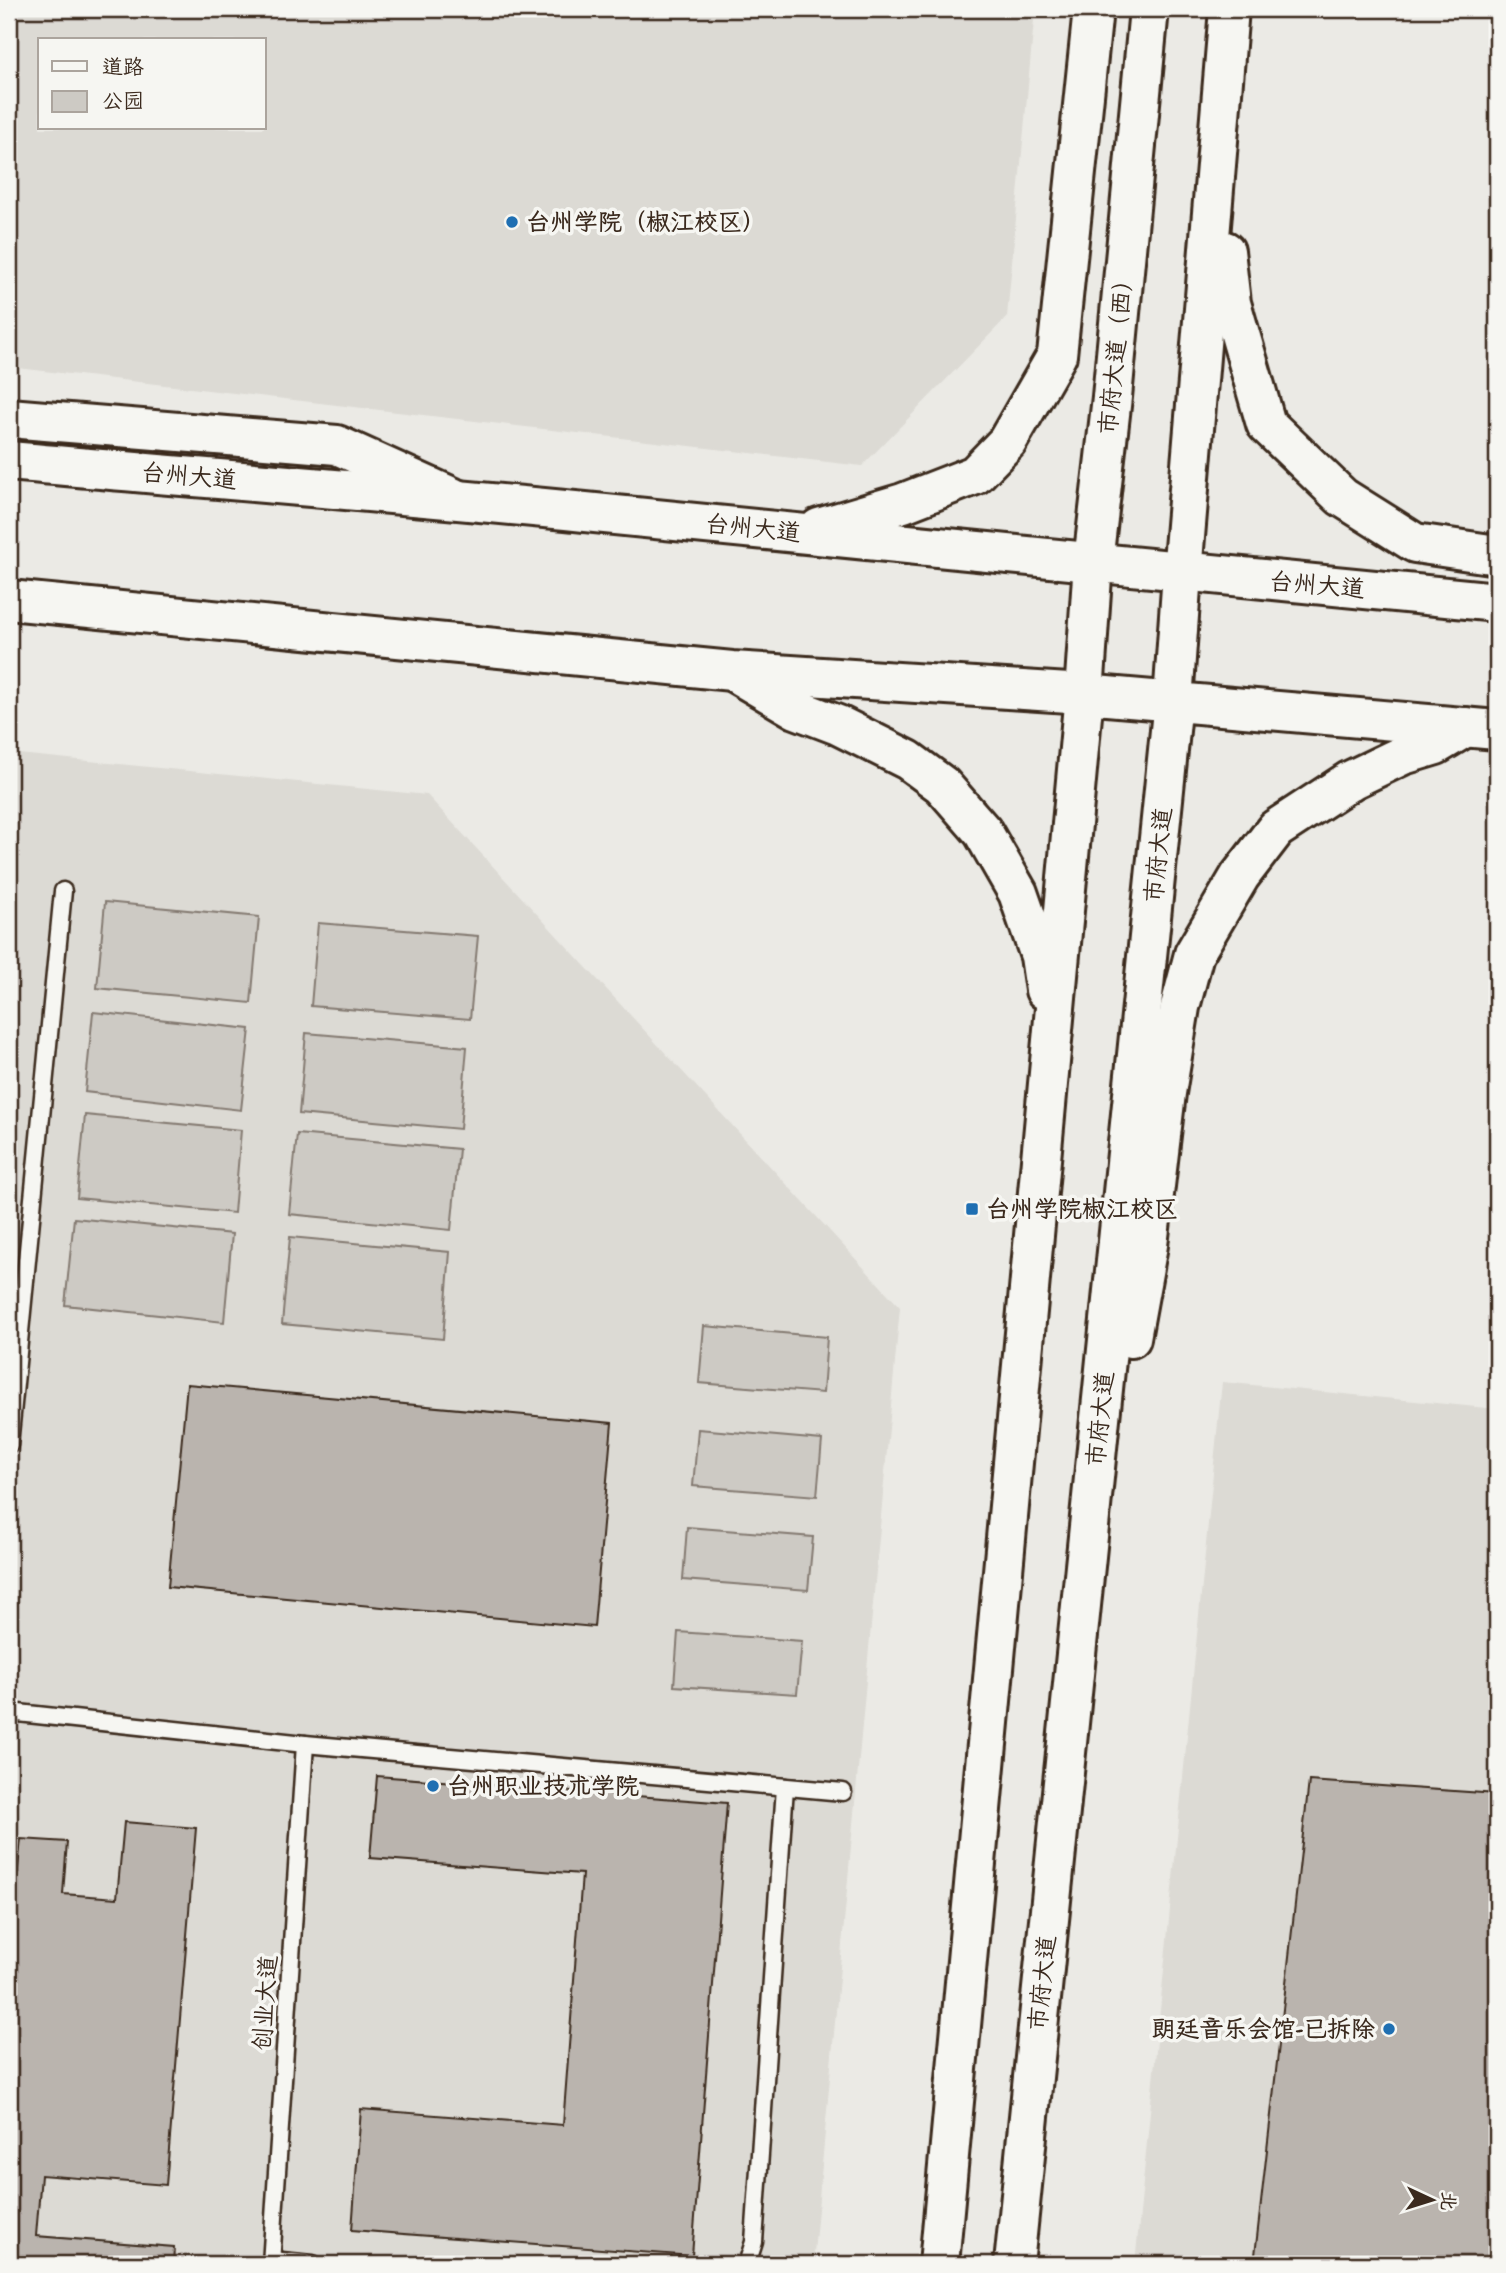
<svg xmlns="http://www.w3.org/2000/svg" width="1506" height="2273" font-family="'Architects Daughter','LXGW WenKai TC',sans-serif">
<rect width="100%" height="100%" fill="#ebeae5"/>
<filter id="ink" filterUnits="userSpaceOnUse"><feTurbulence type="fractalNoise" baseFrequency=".0143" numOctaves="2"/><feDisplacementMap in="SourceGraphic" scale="14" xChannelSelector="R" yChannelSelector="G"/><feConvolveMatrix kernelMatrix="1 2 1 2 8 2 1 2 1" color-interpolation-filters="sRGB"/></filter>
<g filter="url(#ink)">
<g fill="#dcdad4" fill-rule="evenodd">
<path d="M9,9H1035L1007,317L862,466L9,367ZM40,40H264V128H40Z"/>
<polygon points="9,753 427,795 900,1307 813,2264 9,2264"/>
<polygon points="1222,1382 1497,1409 1497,2264 1135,2264"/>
</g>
<g fill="#cdcac4" stroke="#847a71" stroke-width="2">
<polygon points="105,902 259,917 251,1003 97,988"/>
<polygon points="318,923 478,936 470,1019 311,1006"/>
<polygon points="93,1012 250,1029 241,1110 85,1092"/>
<polygon points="306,1033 467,1047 460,1129 299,1114"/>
<polygon points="85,1115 241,1130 234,1213 77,1198"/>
<polygon points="297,1134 459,1149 451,1230 289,1214"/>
<polygon points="74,1218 232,1234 224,1322 65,1305"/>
<polygon points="290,1237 450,1252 443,1339 282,1324"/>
<polygon points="704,1326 827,1337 823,1393 699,1383"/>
<polygon points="698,1429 822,1440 817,1496 693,1486"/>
<polygon points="687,1527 813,1537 808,1590 683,1580"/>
<polygon points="678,1632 802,1641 797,1694 674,1686"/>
</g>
<g fill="#bab4ae" stroke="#3b2a1e" stroke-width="2">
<polygon points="187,1384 612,1423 594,1627 168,1587"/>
<polygon points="377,1776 727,1803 692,2256 352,2230 361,2109 563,2125 582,1874 370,1858"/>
<polygon points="1309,1781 1497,1794 1497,2264 1254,2264"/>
<polygon points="124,1822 196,1828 166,2185 41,2175 36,2236 174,2247 173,2264 9,2264 9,1879 17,1879 21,1839 67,1842 63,1894 117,1898"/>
</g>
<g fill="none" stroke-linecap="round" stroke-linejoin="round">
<defs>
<g id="lane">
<polyline points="9,1445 63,891"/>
<polyline points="9,1712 305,1744 843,1792"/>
<polyline points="271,2260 313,2264"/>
<polyline points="271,2264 305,1744"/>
<polyline points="747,2264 754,2242 785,1787"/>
</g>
<polyline id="secondary" points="9,418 337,445 452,497"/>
<g id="primary">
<polyline points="1225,251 1231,303 1266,424 1342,497 1415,543 1497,555"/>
<path d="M9,461C201,478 393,493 585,512C889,541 1193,574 1497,602"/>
<polyline points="819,528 903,503 975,475 1007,442 1057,355 1093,9"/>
<polyline points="9,600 732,671 1084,694 1497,730"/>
<polyline points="737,674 796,709 838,725 908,760 942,785 983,832 1018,893 1040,956 1045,990"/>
<polyline points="1131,1338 1148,1245 1166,1093 1180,1007 1194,954 1240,876 1276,829 1351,780 1403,755 1436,745 1466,727"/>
<polyline points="939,2264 1084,694 1093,562 1112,397 1149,9"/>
<polyline points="1014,2264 1173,701 1182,573 1229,9"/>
</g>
</defs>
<use href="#lane" stroke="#3b2a1e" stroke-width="21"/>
<use href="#secondary" stroke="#3b2a1e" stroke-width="44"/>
<use href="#primary" stroke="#3b2a1e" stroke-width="44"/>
<use href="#lane" stroke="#f6f6f2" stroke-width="16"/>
<use href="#secondary" stroke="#f6f6f2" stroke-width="38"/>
<use href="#primary" stroke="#f6f6f2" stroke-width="38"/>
</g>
</g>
<g fill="#1f6fb2" stroke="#f6f6f2" stroke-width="2.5">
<circle cx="512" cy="222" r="7"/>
<rect x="965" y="1202" width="14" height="14" rx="3.5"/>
<circle cx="433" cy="1786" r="7"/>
<circle cx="1389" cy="2029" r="7"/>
</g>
<g text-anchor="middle" stroke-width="7" stroke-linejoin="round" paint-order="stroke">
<g font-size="24" font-weight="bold" fill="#3b2a1e" stroke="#f6f6f2" text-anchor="start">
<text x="526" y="230">台州学院（椒江校区）</text>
<text x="986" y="1217">台州学院椒江校区</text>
<text x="447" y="1794">台州职业技术学院</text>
<text x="1375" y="2037" text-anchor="end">朗廷音乐会馆-已拆除</text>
</g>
<g font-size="24" fill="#3b2a1e" stroke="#f6f6f2">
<text transform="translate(1116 351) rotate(-84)" y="8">市府大道（西）</text>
<text transform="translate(189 476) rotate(5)" y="8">台州大道</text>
<text transform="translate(753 528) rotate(6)" y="8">台州大道</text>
<text transform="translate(1317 585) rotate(5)" y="8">台州大道</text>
<text transform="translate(1158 855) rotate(-84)" y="8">市府大道</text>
<text transform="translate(1100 1419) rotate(-84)" y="8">市府大道</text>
<text transform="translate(1042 1983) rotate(-84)" y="8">市府大道</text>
<text transform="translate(265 2003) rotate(-86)" y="8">创业大道</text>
</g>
</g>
<rect width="1506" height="2273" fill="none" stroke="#f6f6f2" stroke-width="35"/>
<rect x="18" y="18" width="1471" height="2238" fill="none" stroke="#3b2a1e" stroke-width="2.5" filter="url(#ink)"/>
<rect x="38" y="38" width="228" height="91" fill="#f6f6f2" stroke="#aba49d" stroke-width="2"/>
<rect x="52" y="61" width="35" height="10" fill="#f6f6f2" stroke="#aba49d" stroke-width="2"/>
<text x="102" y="74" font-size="21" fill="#3b2a1e">道路</text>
<rect x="52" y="91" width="35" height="21" fill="#cdcac4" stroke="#aba49d" stroke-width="2"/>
<text x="102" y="108" font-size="21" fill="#3b2a1e">公园</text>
<g transform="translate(1432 2200) rotate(94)" stroke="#f6f6f2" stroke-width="5" paint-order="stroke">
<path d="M0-5L12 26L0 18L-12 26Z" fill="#3b2a1e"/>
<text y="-10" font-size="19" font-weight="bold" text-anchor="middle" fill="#3b2a1e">北</text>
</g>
</svg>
